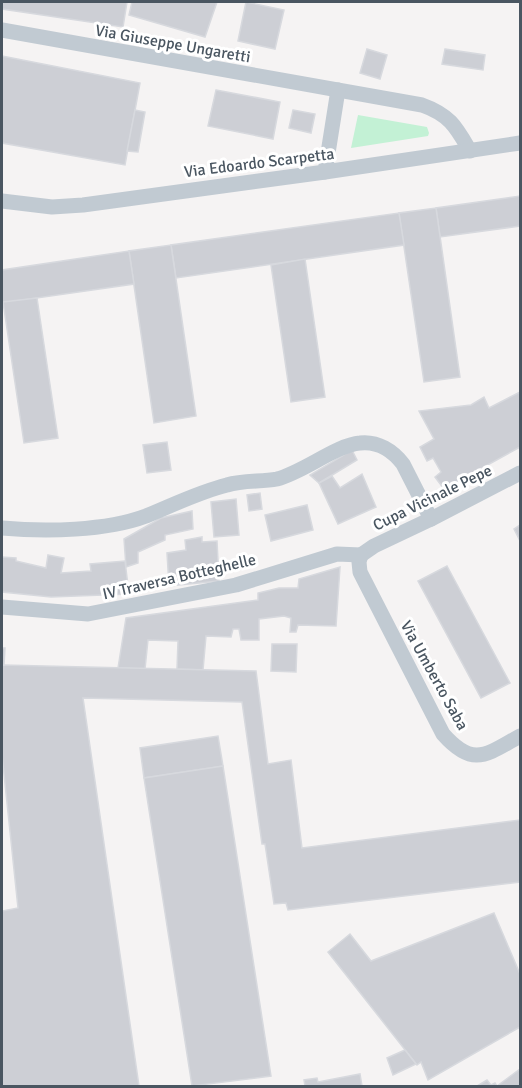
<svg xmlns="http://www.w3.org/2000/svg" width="522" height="1088" font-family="Signika,sans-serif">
<rect width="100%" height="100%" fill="#f5f3f3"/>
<polygon fill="#c3f1d5" points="358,115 427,127 429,133 428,136 351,148"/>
<g fill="#cdcfd5" stroke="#d7d9de" stroke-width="1.5">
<polygon points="2,2 127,2 123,27 2,9"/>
<polygon points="132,2 217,2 205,37 129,15"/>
<polygon points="246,2 284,10 275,49 238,41"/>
<polygon points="367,49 387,55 380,79 360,73"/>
<polygon points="445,49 485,55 483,70 442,64"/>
<polygon points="2,56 140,83 125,165 2,143"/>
<polygon points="216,90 280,102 273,139 208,126"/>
<polygon points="135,110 145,112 138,152 127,151"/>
<polygon points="293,110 315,114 311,133 289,128"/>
<polygon points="520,196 520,226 440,237 436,208"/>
<polygon points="436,208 460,377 424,382 399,213"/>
<polygon points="399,213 404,245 176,278 171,245"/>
<polygon points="171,245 196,416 154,423 129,251"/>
<polygon points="129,251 134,284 2,303 2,270"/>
<polygon points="305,259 325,397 291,402 271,265"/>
<polygon points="37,298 58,438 24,443 3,302"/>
<polygon points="520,392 520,447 444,489 435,477 441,472 433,458 427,461 420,447 434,439 419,411 471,405 484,397 489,408"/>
<polygon points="167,442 171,470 147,473 143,445"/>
<polygon points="352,450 357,460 319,483 310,475"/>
<polygon points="362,474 376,507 338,524 319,483 332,476 340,488"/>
<polygon points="260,493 262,509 249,511 247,495"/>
<polygon points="236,499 239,535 214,537 211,502"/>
<polygon points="307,505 313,530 271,541 265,515"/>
<polygon points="192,511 193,529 165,535 165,540 138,552 138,563 126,567 124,539 161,518"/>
<polygon points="520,525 520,541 514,529"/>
<polygon points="202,537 202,542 217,541 219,581 169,586 167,553 186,550 185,540"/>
<polygon points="48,555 64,558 61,573 91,571 90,564 125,561 129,594 51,597 2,592 2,557 16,558 16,561 46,568"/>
<polygon points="447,566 510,683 481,698 418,581"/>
<polygon points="340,567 336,626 298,625 296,632 290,632 291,618 284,616 259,619 259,640 241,640 239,629 233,629 231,637 206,636 203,670 177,669 178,641 148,640 145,669 118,668 126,618 258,600 258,593 279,588 298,588 299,579"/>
<polygon points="272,644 297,644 296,672 271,671"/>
<polygon points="2,648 5,648 4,665 2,665"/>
<polygon points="2,665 256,671 268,764 291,760 302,848 520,820 520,882 288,910 286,903 274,904 265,844 262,844 242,702 83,698 139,1086 2,1086 2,911 18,908 2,755"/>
<polygon points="218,736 223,766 144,778 140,748"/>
<polygon points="223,766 271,1076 192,1086 144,778"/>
<polygon points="494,913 520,974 520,1027 428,1080 421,1062 417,1065 328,952 350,934 371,961"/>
<polygon points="405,1050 416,1064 393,1075 387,1058"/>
<polygon points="520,1069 520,1086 477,1086 487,1080 491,1085 495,1083 497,1086"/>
<polygon points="360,1074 362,1086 305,1086 304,1080 317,1078 318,1082"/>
</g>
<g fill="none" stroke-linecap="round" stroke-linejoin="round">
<g stroke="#c1cad2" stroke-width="15">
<path d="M2,30L422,105C450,115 456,127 470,151"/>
<polyline points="325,172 338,90"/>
<polyline points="2,201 52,207 83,205 325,172 520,143"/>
<path d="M2,528C45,532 106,531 146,516C173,505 199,492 227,485C243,480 261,482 277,479C304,472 336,445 360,443C378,441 393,451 403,464L431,519"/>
<path d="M361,555L359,562L360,572L443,734C473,768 486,755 520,736"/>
<polyline points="361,555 374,546 431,519 520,473"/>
<polyline points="2,607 88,614 236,585 337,554 361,555"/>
</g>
</g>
<g text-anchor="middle" stroke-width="6" stroke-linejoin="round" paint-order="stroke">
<g font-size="16" fill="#4a5661" stroke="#fff">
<text transform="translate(173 43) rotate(10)" y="6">Via Giuseppe Ungaretti</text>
<text transform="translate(259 162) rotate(-7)" y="6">Via Edoardo Scarpetta</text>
<text transform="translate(432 497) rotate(-26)" y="6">Cupa Vicinale Pepe</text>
<text transform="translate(179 576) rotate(-13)" y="6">IV Traversa Botteghelle</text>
<text transform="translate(435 675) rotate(61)" y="6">Via Umberto Saba</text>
</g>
</g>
<rect width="522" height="1088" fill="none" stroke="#4a5661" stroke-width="6"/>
</svg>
